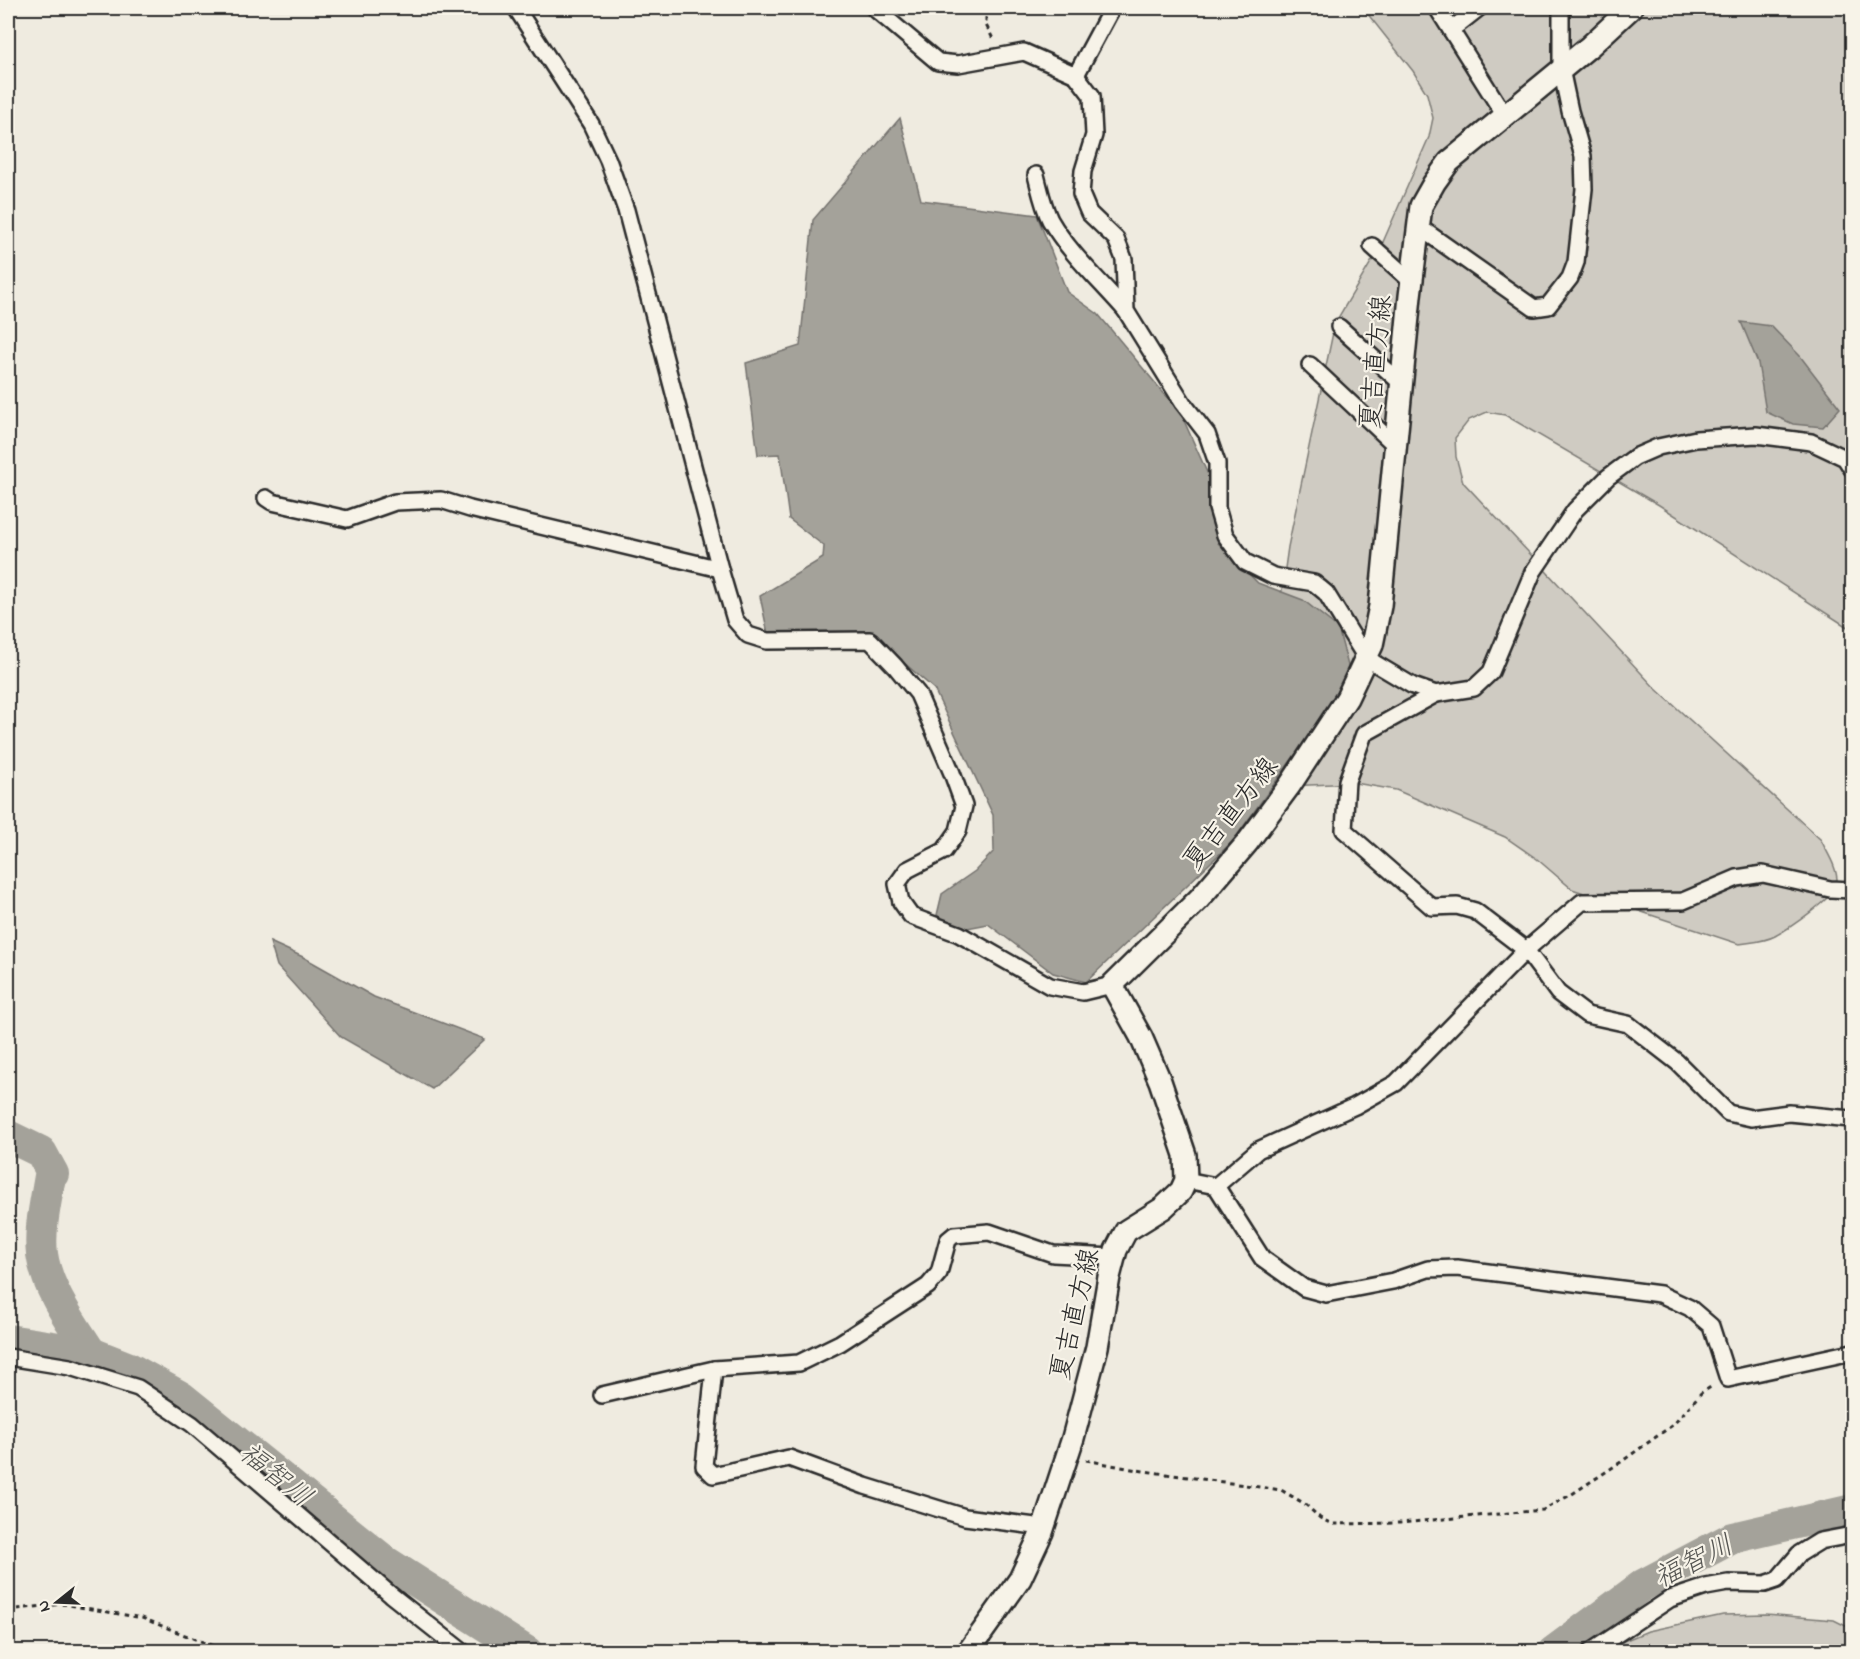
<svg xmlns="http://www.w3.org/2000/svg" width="1860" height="1659" font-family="'Indie Flower','Klee One',sans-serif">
<rect width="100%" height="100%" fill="#efebe0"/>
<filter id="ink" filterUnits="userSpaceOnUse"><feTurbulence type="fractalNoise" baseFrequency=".0167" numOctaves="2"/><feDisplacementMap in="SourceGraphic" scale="12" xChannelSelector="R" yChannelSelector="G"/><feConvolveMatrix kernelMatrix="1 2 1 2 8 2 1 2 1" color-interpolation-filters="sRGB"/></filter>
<g filter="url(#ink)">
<g fill="#cfcbc2" stroke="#7d7b76" stroke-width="1.5">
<path d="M1363,8H1852V630L1659,505L1505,415L1487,412L1469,420L1455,438L1456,457L1463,482L1655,688L1821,840C1827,853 1838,868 1837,883C1836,897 1788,929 1775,936C1764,942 1751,942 1739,944L1572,889L1537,859L1505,837L1396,790L1355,783L1287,786L1274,775L1269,682L1288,547L1335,323L1383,242L1429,137L1433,118L1427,94L1413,71Z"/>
<polygon points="1766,1614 1834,1620 1852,1629 1852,1651 1597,1652 1648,1631 1723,1615"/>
</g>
<g fill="#a4a29a" stroke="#74726e" stroke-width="1.5">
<polygon points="900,118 921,200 1037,215 1067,292 1098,314 1181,414 1209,477 1218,543 1258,583 1303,600 1338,628 1351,677 1233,841 1086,982 1053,973 988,924 957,930 937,915 942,894 975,871 994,851 993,815 934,689 871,634 768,634 760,596 823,558 824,546 789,519 780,454 758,455 746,363 800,346 813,220"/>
<polygon points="1741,322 1771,326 1800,356 1840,408 1823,427 1793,424 1766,412 1758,363"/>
<polygon points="270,942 303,957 374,997 485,1039 432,1089 341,1037 277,966"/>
</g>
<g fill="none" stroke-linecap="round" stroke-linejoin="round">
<g stroke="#a4a29a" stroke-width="32">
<path d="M8,1136L41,1152L53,1174L50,1176C46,1201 39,1229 42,1254C47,1290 72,1323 91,1353"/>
<polyline points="8,1340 91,1353 129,1368 181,1397 386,1562 527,1652"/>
<polyline points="1553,1652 1643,1585 1732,1538 1852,1510"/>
</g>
<defs>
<g id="street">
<polyline points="516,8 591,124 608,160 626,210 720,569 735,620 748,635 767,641 870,640 895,666 918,694 952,773 964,806 958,831 944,851 907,870 897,884 901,902 911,916 959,934 1050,986 1083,992 1112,985"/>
<polyline points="874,8 938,62 958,64 1024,52 1076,75 1092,96 1094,135 1083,171 1081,194 1089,213 1116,239 1124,259 1126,311 1183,403 1207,434 1217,463 1217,508 1225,535 1245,562 1273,576 1314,583 1326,593 1366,658 1413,686 1436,694 1474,688 1491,672 1533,572 1575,510 1608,477 1635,457 1658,447 1696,439 1756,435 1811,442 1845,458 1852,469"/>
<polyline points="1437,8 1505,116"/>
<polyline points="1451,30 1479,8"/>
<polyline points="1076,75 1112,8"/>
<path d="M1036,175C1040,190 1043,206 1050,220C1069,253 1101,282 1126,311"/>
<polyline points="1419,227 1534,308 1548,306 1570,278 1576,262 1584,189 1583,156 1570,111 1561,69 1561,8"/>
<polyline points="1372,246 1411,281"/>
<polyline points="1339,327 1401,383"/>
<polyline points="1310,365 1395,445"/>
<polyline points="266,498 272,502 347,519 395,502 441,500 470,509 720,569"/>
<polyline points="1436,694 1364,734 1347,781 1344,830 1432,907 1457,906 1475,911 1526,950 1558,993 1587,1015 1628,1024 1677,1062 1728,1113 1751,1118 1789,1113 1851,1119"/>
<polyline points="1186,1180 1216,1186 1262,1258 1304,1288 1326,1294 1393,1281 1428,1269 1457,1268 1660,1294 1690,1308 1711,1326 1728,1379 1852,1352"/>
<polyline points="1216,1186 1258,1150 1355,1106 1396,1083 1526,950 1582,902 1683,901 1737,878 1763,874 1830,889 1852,890"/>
<polyline points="8,1357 70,1367 138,1388 192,1424 391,1595 463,1652"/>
<polyline points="714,1369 799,1363 840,1343 928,1286 939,1273 948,1240 954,1235 989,1232 1053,1254 1114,1257"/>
<polyline points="602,1395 714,1369 704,1466 713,1475 789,1458 865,1486 965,1517 1043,1527"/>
<polyline points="1590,1652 1670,1599 1706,1587 1728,1583 1765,1584 1777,1580 1799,1554 1820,1541 1852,1535"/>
</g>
<polyline id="secondary" points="968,1652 1020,1579 1042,1532 1073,1438 1097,1347 1109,1277 1116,1250 1126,1231 1163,1208 1181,1191 1186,1180 1185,1155 1160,1081 1141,1037 1112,985 1199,899 1247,843 1290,785 1347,698 1372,645 1380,606 1410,296 1421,206 1434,183 1449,162 1590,46 1631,8"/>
</defs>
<use href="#street" stroke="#2b2b2b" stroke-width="20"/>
<use href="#secondary" stroke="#2b2b2b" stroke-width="26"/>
<g stroke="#2b2b2b" stroke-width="3" stroke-dasharray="4.5 4.5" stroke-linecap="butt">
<polyline points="986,8 986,25 994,41"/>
<polyline points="1086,1460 1137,1470 1281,1490 1305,1504 1320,1518 1332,1524 1400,1523 1543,1510 1572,1494 1621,1462 1674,1424 1701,1393 1714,1385"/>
<polyline points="8,1610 63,1604 142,1618 228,1652"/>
</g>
<use href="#street" stroke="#f7f3e8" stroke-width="15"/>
<use href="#secondary" stroke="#f7f3e8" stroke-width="21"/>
</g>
</g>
<g text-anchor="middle" stroke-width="4.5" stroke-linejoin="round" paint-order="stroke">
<g font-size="27" fill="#2b2b2b" stroke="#f7f3e8">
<text transform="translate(1375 362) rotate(-85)" y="9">夏吉直方線</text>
<text transform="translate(1230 813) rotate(-52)" y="9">夏吉直方線</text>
<text transform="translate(1074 1314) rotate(-77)" y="9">夏吉直方線</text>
</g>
<g font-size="28" font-style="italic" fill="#555552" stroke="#f7f3e8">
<text transform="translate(277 1474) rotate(39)" y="10">福智川</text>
<text transform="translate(1693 1560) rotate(-26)" y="10">福智川</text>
</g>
</g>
<rect width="1860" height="1659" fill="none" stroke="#f7f3e8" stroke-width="30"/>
<rect x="15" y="15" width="1830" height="1629" fill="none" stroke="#2b2b2b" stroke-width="2" filter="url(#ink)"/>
<g transform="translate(57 1602) rotate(252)" stroke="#f7f3e8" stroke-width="4.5" paint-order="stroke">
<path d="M0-4.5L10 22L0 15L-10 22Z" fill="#2b2b2b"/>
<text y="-9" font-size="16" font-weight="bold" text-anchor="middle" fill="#2b2b2b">N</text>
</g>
</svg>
